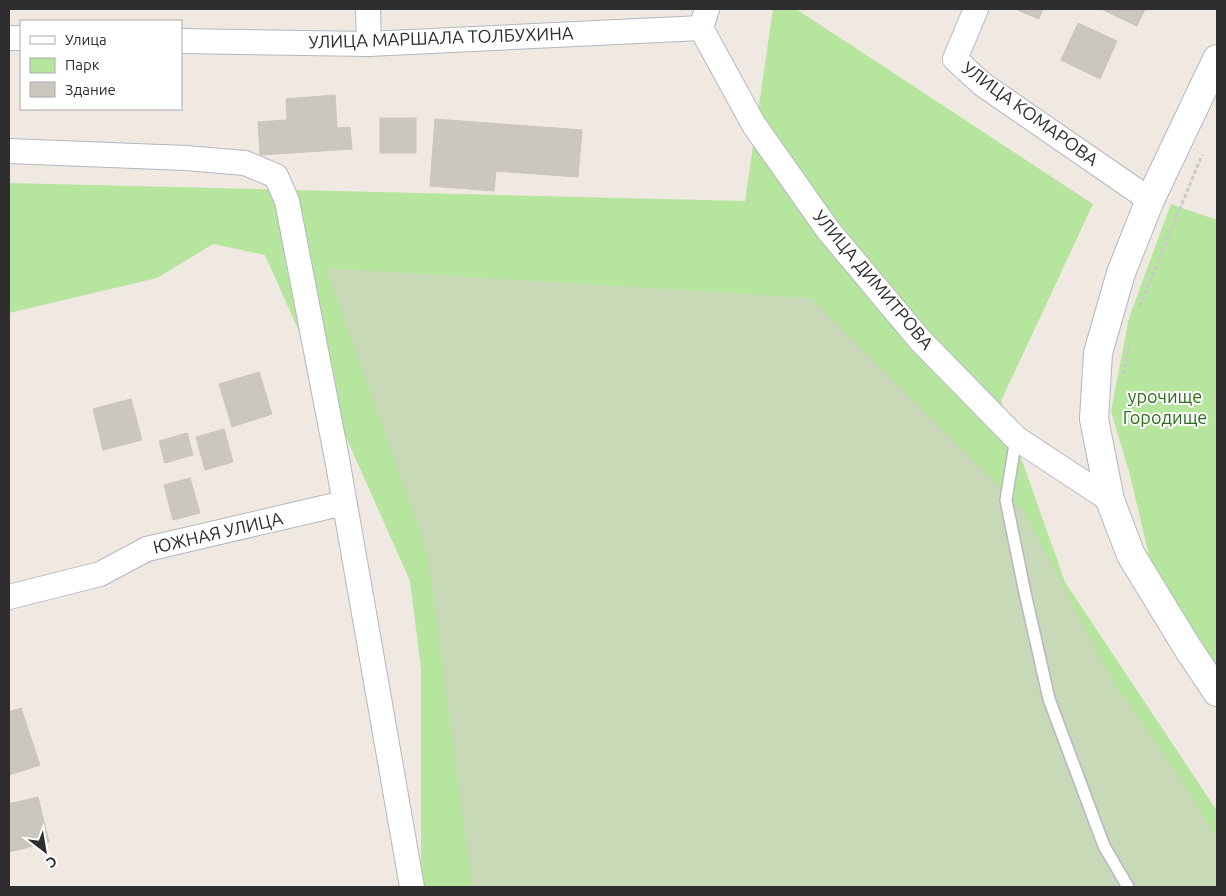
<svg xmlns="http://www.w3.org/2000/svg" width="1226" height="896" font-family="Ubuntu,sans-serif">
<rect width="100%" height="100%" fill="#efe9e1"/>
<g fill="#b6e59e">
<polygon points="773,9 796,9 1093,204 1001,401 1065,582 1217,811 1217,887 421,887 421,669 410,581 265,255 213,244 157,278 9,313 9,183 745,201"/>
<polygon points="1171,204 1217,220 1217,666 1151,564 1130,475 1111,411 1129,318"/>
</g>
<polygon fill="#c8d9b8" points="326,268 811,298 1024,511 1112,680 1179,776 1217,838 1217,887 472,887 427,552"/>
<g fill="#cbc7bf" stroke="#cbc5ba">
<polygon points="1015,9 1043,9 1039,19"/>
<polygon points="1101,9 1145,9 1137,26"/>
<polygon points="1078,23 1117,41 1100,79 1061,60"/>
<polygon points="335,95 337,128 350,127 352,149 260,155 258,122 287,120 286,99"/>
<rect x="380" y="118" width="36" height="35"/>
<polygon points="435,119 582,130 578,177 496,171 494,191 430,186"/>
<polygon points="259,372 272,414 232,427 219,384"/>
<polygon points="131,399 142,440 103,450 93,409"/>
<polygon points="224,429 233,462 205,470 196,437"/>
<polygon points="187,433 193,455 165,463 159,441"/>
<polygon points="190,478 200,513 173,520 164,485"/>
<polygon points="21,708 40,765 9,775 9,712"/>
<polygon points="38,797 49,842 9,852 9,804"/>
</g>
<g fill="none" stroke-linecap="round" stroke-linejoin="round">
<defs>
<polyline id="service" points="1016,438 1006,500 1025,593 1049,699 1104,846 1128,887"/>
<g id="minor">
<polyline points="368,9 369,44"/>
<polyline points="707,9 701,28 754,125 828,230 920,340 1016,438 1110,500"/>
<polyline points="976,9 955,59 982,84 1150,200"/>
<polyline points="9,38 21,38"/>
<polyline points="181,41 369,44 701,28"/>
<polyline points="9,151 186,158 245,163 276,176 287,201 337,459 412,887"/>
<polyline points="9,597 100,574 147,549 344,503"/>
</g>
<polyline id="tertiary" points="1217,59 1150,200 1121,273 1098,353 1094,419 1110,500 1131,555 1187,647 1217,692"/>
</defs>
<use href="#service" stroke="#b4b7c1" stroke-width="14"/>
<use href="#minor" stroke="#b4b7c1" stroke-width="26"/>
<use href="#tertiary" stroke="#b4b7c1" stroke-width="30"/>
<g stroke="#c9c9c9" stroke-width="3" stroke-dasharray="4 2.5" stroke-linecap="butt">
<polyline points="1140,306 1202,155"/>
<polyline points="1124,374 1129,343"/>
</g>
<use href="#service" stroke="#fff" stroke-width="11"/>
<use href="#minor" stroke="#fff" stroke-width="24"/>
<use href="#tertiary" stroke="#fff" stroke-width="28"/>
</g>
<g text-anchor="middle" stroke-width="4" stroke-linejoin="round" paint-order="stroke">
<g font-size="18" fill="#2e2e2e" stroke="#fff">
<text transform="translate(441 38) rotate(-2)" y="6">УЛИЦА МАРШАЛА ТОЛБУХИНА</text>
<text transform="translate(1030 114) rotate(36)" y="6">УЛИЦА КОМАРОВА</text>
<text transform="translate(873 280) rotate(50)" y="6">УЛИЦА ДИМИТРОВА</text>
<text transform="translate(218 533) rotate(-13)" y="6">ЮЖНАЯ УЛИЦА</text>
</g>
<g font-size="18" fill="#2c6e1b" stroke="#fff">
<text x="1165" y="403">урочище<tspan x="1165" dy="21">Городище</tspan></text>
</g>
</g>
<rect width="1226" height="896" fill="none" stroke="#2e2e2e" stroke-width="20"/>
<rect x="20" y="20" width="162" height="90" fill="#ffffff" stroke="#ababab"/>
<rect x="30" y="36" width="25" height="8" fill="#ffffff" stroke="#ababab"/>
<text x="65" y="45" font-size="15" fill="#2e2e2e">Улица</text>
<rect x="30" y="58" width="25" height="15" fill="#b6e59e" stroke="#ababab"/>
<text x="65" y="70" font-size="15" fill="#2e2e2e">Парк</text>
<rect x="30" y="82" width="25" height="15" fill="#cbc7bf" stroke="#ababab"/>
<text x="65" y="95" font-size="15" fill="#2e2e2e">Здание</text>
<g transform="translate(45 851) rotate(149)" stroke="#ffffff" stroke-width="4" paint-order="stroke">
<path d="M0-4L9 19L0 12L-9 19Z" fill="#2e2e2e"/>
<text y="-8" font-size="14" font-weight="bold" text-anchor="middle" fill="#2e2e2e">С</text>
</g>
</svg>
